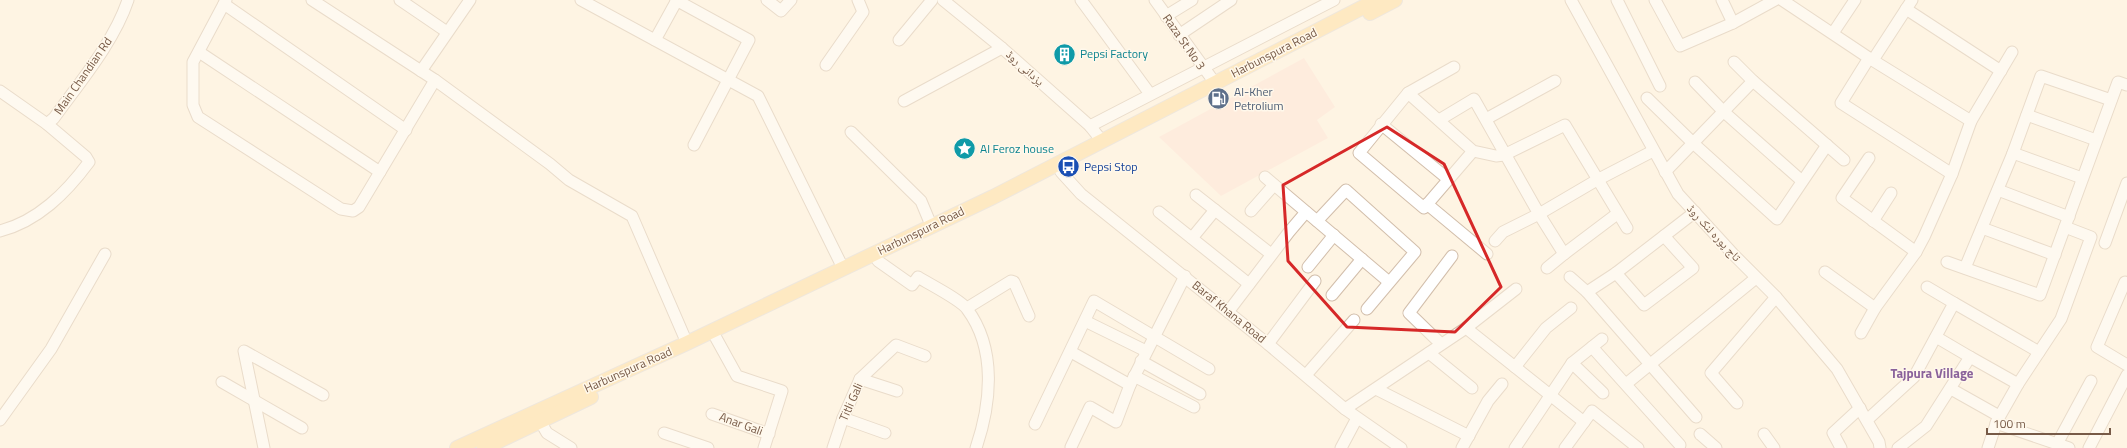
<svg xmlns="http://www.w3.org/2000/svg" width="2127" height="448" font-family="'Titillium Web','Noto Naskh Arabic',sans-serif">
<rect width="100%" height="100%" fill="#fef4e3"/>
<polygon fill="#ffe3d6" points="1304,58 1335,107 1317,120 1328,138 1221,196 1159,137"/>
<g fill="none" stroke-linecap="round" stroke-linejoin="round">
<defs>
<g id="minor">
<polyline points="226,0 193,62 193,105 198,117 341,209 353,211 359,207 435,80"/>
<polyline points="312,0 435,80 550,164 569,180 632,216 687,343"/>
<polyline points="400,0 447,32"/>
<polyline points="581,0 758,96 843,268"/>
<polyline points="676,0 749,40 694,145"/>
<polyline points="767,0 781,11 791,0"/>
<polyline points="943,0 1002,48 1090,126 1102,141"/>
<polyline points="1081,0 1150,94"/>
<polyline points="1155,0 1215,83"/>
<polyline points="1571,0 1678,194 1733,254 1776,297 1837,369 1879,442 1880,448"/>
<polyline points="1617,0 1660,86"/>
<polyline points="1655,0 1680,46 1733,23 1775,0"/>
<polyline points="1722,0 1733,23"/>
<polyline points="1782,0 1869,58 1971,121"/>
<polyline points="224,4 406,130"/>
<polyline points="1906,9 2001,71"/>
<polyline points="1166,16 1192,0"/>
<polyline points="1833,33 1855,0"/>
<polyline points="1179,35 1231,0"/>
<polyline points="655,40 677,0"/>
<polyline points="899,40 932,0"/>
<polyline points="199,52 380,172"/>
<polyline points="1869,58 1841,103 1952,174"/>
<polyline points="1873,60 1912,0"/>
<polyline points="1734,62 1753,81 1844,160"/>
<polyline points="826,65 863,12 858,0"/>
<polyline points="421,71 470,0"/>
<polyline points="1695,82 1724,112 1802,181"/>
<polyline points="0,91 47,124"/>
<polyline points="1408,93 1454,67"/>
<polyline points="1647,98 1693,143 1777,219 1827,145"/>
<polyline points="904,101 1002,48"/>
<polyline points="2027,115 2096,140"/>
<polyline points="1486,119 1555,81"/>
<polyline points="1439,120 1474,99 1539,214 1597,180 1653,151"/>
<polyline points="1381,124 1448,179"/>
<polyline points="1090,126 1334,0"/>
<polyline points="851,132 921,201 931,225"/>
<polyline points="1473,151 1424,208 1359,153 1408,93 1473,151 1496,156 1504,155 1565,125 1627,228"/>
<polyline points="2013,153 2082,178"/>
<polyline points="1869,158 1842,198 1916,252"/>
<polyline points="1061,172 1081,194 1268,344 1345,409 1401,448"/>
<polyline points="1665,172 1753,81"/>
<polyline points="1265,177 1389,282"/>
<polyline points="1998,190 2069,217"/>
<polyline points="1196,195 1271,254"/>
<polyline points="1427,204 1487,254"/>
<polyline points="1251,211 1274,185"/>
<polyline points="1159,212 1249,284"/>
<polyline points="1695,212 1616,273 1587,292 1696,417"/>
<polyline points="1317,221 1346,190 1415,252 1367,309"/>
<polyline points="1873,221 1891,193"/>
<polyline points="1982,228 2055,255"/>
<path d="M0,231C38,221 66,193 89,162L86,157L47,124L54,118C80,82 114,42 128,0"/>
<polyline points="1192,238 1215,210"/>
<polyline points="1495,241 1503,232 1539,214 1564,254 1617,214"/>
<polyline points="2105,243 2127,183"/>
<path d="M878,261L912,285L918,277C929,284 961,300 967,309C997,349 991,404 976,448"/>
<polyline points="1947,262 2040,295 2118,82 2127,85"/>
<polyline points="1308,267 1334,235"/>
<polyline points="1547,268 1564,254"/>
<polyline points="1965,268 2013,153 2041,76 2111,100"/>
<polyline points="1825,272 1875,308"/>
<polyline points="1616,273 1644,305 1693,268 1664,236"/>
<polyline points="1570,277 1587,292"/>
<polyline points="2125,282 2097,347 2127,365"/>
<polyline points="1332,295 1362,259"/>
<polyline points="1954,303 2039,352"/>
<polyline points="967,308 1011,281 1014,282 1029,316"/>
<polyline points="1228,312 1289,232 1306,212"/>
<polyline points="1085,321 1146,351"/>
<polyline points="1466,328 1516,289"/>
<polyline points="1861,333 1875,308 1916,252 1924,237 1952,174 1971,121 2012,52"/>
<polyline points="716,338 737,376 782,391 764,448"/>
<polyline points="1268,344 1315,281"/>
<polyline points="1441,344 1409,313 1452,256"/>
<polyline points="1592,347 1680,445"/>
<polyline points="1071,352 1130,385"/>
<polyline points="1429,353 1472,388"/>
<polyline points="1970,357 2018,384 1997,421 1988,448"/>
<polyline points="1141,361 1200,394"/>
<polyline points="1572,363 1603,393"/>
<polyline points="1515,367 1546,328 1571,308"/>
<polyline points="1306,375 1354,320"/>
<polyline points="1134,376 1194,407"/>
<polyline points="860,379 897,391"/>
<polyline points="222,382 302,428"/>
<polyline points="1626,384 1756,278"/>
<polyline points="2018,384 2061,319 2091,237 2065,227"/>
<polyline points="1376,389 1469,436"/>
<polyline points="1951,389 1999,416"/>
<polyline points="1737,403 1711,373 1776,297"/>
<polyline points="1345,409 1466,328 1584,422"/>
<polyline points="712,414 769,434"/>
<polyline points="843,418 885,433"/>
<polyline points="0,420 51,349 105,254"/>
<polyline points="1867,420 1914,377 1954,303 1927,287"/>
<polyline points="540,421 547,433 571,448"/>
<polyline points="1996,423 2069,448"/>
<polyline points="1035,424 1094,301 1209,369"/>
<polyline points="664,433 708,448"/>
<polyline points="1700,434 1716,448"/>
<polyline points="1764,434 1774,448"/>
<polyline points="2057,444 2091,381"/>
<polyline points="1071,447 1090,407 1116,422 1130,385 1185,276"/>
<polyline points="264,448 244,351 323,395"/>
<polyline points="833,448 843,418 860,379 896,345 925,356"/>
<polyline points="1341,448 1357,418"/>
<polyline points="1462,448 1488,401 1502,384"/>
<polyline points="1515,448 1572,363 1602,339"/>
<polyline points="1565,448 1592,411 1638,448"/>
<polyline points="1841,448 1833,433 1860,408"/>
<polyline points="1898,448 1926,426 1970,357 1936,337"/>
<polyline points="2089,448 2127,375"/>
</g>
<g id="major">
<polyline points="1370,13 1395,0"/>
<polyline points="457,448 687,343 993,197 1377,0"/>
<polyline points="484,448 591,397"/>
</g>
</defs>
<use href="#minor" stroke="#d2beab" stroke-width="13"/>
<use href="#major" stroke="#ded7d3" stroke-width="16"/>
<use href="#minor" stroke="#fff" stroke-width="11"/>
<use href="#major" stroke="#ffdc99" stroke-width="14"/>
</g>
<path d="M0 0H2127V448H0ZM1387,127L1444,164L1501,287L1455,332L1347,327L1288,261L1283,185Z" fill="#fef4e3" fill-opacity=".55" fill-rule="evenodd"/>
<path fill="none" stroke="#d62828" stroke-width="3" stroke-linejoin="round" d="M1387,127L1444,164L1501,287L1455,332L1347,327L1288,261L1283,185Z"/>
<defs>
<symbol id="building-disc" viewBox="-11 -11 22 22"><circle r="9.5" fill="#0f9aa8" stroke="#fff8eb"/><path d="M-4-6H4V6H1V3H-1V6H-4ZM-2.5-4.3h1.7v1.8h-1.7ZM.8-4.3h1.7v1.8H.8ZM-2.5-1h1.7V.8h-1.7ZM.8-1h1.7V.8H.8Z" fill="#fff"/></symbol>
<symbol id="fuel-disc" viewBox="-11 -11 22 22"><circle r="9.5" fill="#5c6f8a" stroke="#fff8eb"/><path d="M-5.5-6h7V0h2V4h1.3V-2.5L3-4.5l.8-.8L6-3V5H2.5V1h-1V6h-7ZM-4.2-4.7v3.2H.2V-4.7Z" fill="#fff"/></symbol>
<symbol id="sight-disc" viewBox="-11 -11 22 22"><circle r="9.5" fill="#0f9aa8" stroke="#fff8eb"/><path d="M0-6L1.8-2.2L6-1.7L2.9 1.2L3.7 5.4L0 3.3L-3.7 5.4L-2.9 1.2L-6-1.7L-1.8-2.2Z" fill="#fff"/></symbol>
<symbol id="bus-disc" viewBox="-11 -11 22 22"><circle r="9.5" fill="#1a4fb4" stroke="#fff8eb"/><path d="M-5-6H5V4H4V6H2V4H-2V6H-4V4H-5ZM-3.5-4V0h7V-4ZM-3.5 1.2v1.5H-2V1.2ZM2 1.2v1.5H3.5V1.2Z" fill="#fff"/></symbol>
</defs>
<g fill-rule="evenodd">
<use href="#building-disc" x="1052" y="42" width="25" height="25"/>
<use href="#fuel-disc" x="1206" y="86" width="25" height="25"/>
<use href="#sight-disc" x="952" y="136" width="25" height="25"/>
<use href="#bus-disc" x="1056" y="154" width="25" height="25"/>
</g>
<g text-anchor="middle" stroke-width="3" stroke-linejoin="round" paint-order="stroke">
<g font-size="12" fill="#775a47" stroke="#fff8eb">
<text transform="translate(1184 42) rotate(55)" y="4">Raza St No 3</text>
<text transform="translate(1274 53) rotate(-27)" y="4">Harbunspura Road</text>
<text transform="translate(1025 68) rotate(42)" y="4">یزدانی روڈ</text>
<text transform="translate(83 76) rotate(-55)" y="4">Main Chandian Rd</text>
<text transform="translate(921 231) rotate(-26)" y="4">Harbunspura Road</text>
<text transform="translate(1714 233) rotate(47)" y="4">تاج پورہ لنک روڈ</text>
<text transform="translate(1229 312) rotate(39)" y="4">Baraf Khana Road</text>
<text transform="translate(628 370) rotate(-24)" y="4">Harbunspura Road</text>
<text transform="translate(851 402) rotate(-66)" y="4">Titli Gali</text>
<text transform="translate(741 424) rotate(20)" y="4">Anar Gali</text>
</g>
<g font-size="12" fill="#0d838f" stroke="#fff8eb" text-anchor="start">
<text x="1080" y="58">Pepsi Factory</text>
<text x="980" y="153">Al Feroz house</text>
</g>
<g font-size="12" fill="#4e5e75" stroke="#fff8eb" text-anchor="start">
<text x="1234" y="96">Al-Kher<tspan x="1234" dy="14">Petrolium</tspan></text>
</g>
<g font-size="12" fill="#164399" stroke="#fff8eb" text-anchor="start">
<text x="1084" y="171">Pepsi Stop</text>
</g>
<g font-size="13" font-weight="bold" fill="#8a629b" stroke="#fff8eb">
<text x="1932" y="378">Tajpura Village</text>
</g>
</g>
<path d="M1987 428v6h123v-6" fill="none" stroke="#775a47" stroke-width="2"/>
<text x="1993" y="428" font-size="12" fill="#775a47" stroke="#fff8eb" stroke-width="3" paint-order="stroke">100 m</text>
</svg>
